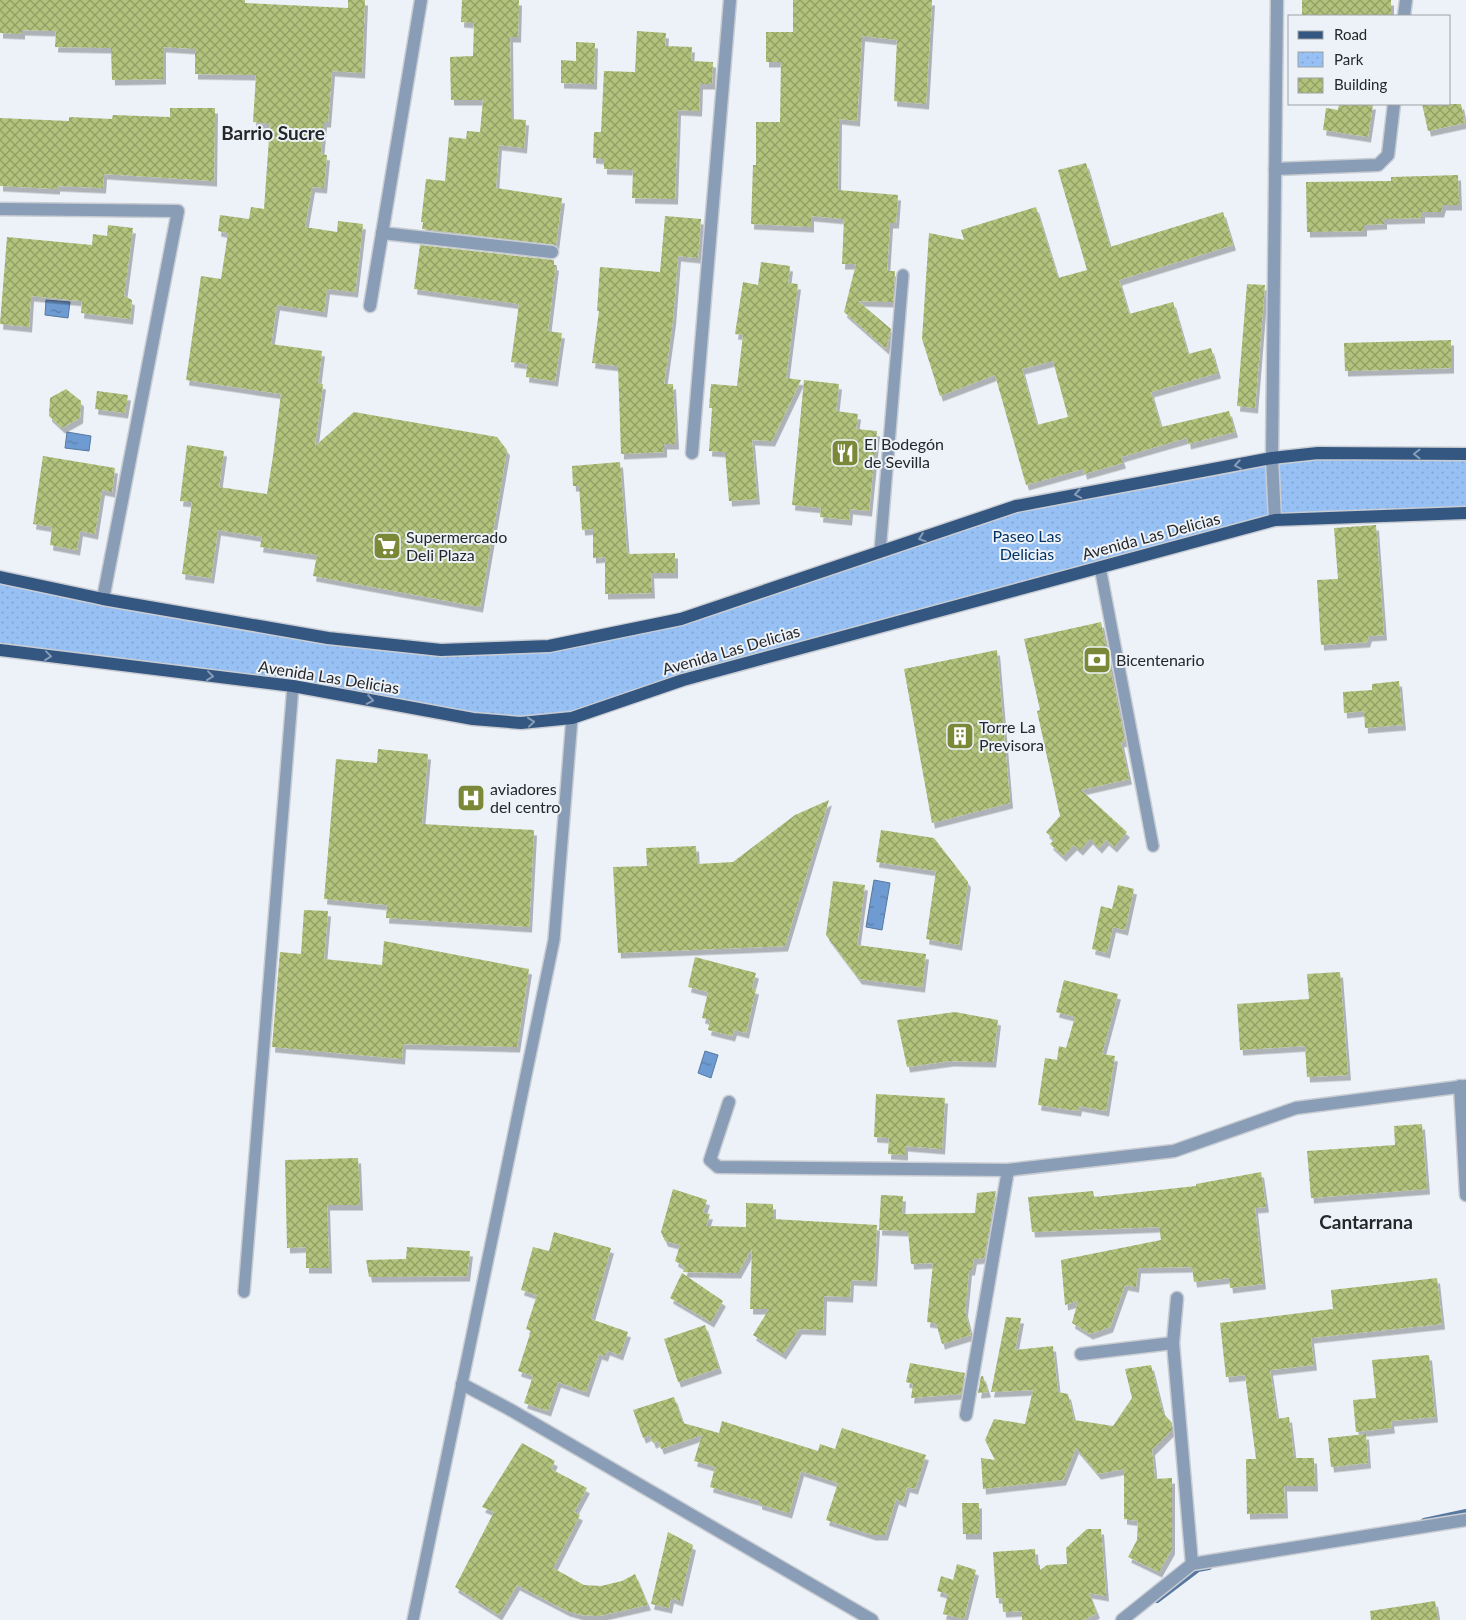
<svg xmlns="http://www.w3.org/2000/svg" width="1466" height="1620" font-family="Lato,sans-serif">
<defs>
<pattern id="park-dots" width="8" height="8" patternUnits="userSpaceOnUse" patternTransform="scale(1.25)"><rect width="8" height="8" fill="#97c1f5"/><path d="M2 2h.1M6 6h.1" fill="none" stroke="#82a6d2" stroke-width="1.8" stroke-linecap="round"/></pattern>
<pattern id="water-ripples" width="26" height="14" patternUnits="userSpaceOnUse" patternTransform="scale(1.25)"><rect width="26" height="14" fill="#6e9bd2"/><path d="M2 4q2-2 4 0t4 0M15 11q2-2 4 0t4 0" fill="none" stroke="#5a7eaa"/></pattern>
<pattern id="building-cross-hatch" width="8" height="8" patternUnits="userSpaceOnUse" patternTransform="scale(1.25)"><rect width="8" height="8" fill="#b3c27b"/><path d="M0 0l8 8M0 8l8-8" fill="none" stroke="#919e65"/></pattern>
<filter id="shadow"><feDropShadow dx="3" dy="5.5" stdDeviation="0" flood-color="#0004"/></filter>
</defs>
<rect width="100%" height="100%" fill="#edf2f8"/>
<polygon fill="url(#park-dots)" points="1466,454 1466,513 1275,520 1100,567 572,718 521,723 0,650 0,577 103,599 437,650 549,646 681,619 1016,506 1272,458"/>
<g fill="url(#water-ripples)" stroke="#58789f">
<polygon points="46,300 70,302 68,318 45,315"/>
<polygon points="67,432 91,436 89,451 65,448"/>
<polygon points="874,880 890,883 882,930 866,927"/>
<polygon points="705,1051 718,1055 711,1078 698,1073"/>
</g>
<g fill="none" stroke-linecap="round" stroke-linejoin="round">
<g stroke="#58789f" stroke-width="6">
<polyline points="1424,1521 1466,1512"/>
<polyline points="1157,1600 1198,1569 1209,1567"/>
</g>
</g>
<g fill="url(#building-cross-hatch)" fill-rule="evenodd" filter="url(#shadow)">
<polygon points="0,0 245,0 245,3 348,8 348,0 365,0 362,73 332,71 328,122 324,122 321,154 327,155 324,188 312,187 305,227 337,232 338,221 363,224 355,292 327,289 324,312 277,305 271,344 322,351 318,383 323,384 315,446 354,412 497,437 507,450 480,607 313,576 317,555 260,547 262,537 218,530 211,578 182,574 192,502 180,501 187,445 224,451 219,487 267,494 273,456 281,394 186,380 201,276 221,279 228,233 218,231 220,215 249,219 251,207 264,209 270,124 253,122 256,75 195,74 195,49 163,47 163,79 112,80 111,48 55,47 56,31 22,30 22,34 0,33"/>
<polygon points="462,0 519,0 518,37 510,37 511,119 526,120 524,148 499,145 496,188 562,198 556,245 422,229 423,222 421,222 426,179 445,181 449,137 466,139 467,131 480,132 483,100 451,100 450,57 473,56 474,23 461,22"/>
<polygon points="793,0 932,0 926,104 894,101 897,40 862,36 857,121 839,119 838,190 898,195 896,223 890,223 887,271 895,271 893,302 858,301 891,329 886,349 844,312 856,264 842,264 844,219 811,216 811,227 751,224 753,165 756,165 756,122 780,122 781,62 766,62 766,32 793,32"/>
<rect x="1302" y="0" width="89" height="16"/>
<polygon points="637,31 666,33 665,46 692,47 691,61 713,62 712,84 700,84 699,111 678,110 675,199 632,198 633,170 604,169 604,159 593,158 594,132 601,132 604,71 635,72"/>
<polygon points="576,42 595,43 594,84 561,83 561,60 576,61"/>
<polygon points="1339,104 1373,104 1368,137 1323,130 1326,108 1338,110"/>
<polygon points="1422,104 1461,104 1465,123 1428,131"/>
<polygon points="170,108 215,108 214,181 104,174 103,188 57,186 57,189 0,186 0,118 69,121 69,117 112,119 113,115 170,117"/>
<path d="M1086,163L1110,247L1223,212L1233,245L1119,280L1129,314L1173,302L1188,354L1211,348L1218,373L1151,392L1161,427L1229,411L1235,432L1188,444L1187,438L1121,457L1123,463L1084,474L1083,469L1026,485L995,375L940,396L922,339L929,233L964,240L961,230L1036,207L1058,278L1087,270L1058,170ZM1053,361L1068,417L1037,425L1022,369Z"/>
<polygon points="1458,175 1459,205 1443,205 1441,212 1422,212 1422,218 1384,219 1384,224 1364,225 1364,231 1307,232 1306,182 1391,181 1391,177"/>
<polygon points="665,216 701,219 698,258 678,256 673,320 664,384 673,384 676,444 664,444 664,452 621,454 618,366 592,363 599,311 597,311 600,267 660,272"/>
<polygon points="108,225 133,228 124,296 132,300 130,319 81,313 82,301 31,296 29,327 0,324 7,237 92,245 93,234 107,236"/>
<polygon points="420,245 554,260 554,265 556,265 548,331 562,333 555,381 526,377 527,364 511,362 519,304 414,289"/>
<polygon points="761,262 790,266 788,283 798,284 786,378 801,380 772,441 752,440 757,499 729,501 725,452 709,451 712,408 709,408 711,384 737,386 743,335 735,334 743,282 758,285"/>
<polygon points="1247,284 1265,285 1255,408 1237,406"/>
<polygon points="1451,340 1451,368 1345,371 1344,343"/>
<polygon points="804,380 839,384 836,411 858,414 856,429 877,431 869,511 850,509 849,520 820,517 821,508 792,505"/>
<polygon points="66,389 81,401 80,418 62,428 49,416 50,398"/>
<polygon points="97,391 128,395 125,413 95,409"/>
<polygon points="43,456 115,468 112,492 102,490 95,534 80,531 77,550 50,545 52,527 33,524"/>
<polygon points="620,462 627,554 675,553 675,573 651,573 652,593 605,594 605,557 593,558 593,529 582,530 579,486 573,486 572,466"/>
<polygon points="1376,525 1384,635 1369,636 1367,642 1321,645 1317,580 1338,579 1334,528"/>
<polygon points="1101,622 1125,741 1121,742 1129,779 1081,790 1127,832 1114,847 1106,840 1099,848 1090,839 1080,850 1074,845 1063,856 1050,844 1054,840 1046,832 1060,816 1037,711 1040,710 1024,639"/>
<polygon points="997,650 1010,803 932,823 904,669"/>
<polygon points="1399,681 1403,725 1365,728 1364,711 1344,713 1343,692 1372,690 1372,684"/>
<polygon points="378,749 428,754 422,824 534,830 529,927 386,918 387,905 324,899 336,759 377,763"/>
<polygon points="829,800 785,946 618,953 613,867 647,866 646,848 696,846 697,864 733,862 795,815"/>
<polygon points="881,830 934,838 968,882 959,945 926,939 936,871 876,862"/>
<polygon points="833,881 865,885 857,945 926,954 922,987 859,979 826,935"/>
<polygon points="1118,885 1134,889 1125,930 1113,927 1107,953 1092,949 1101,906 1112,909"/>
<polygon points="304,910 328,911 324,959 382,965 384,941 529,969 517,1047 403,1044 402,1059 272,1047 280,952 301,954"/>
<polygon points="695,957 756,973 752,988 756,989 746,1033 734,1030 732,1036 708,1030 710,1020 702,1018 708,992 688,987"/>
<polygon points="1340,972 1348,1075 1307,1077 1305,1046 1240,1050 1237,1004 1309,999 1307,974"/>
<polygon points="1064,980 1118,994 1102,1054 1115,1056 1106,1111 1079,1106 1078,1111 1038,1105 1045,1058 1057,1060 1059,1046 1066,1048 1075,1017 1056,1012"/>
<polygon points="955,1012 998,1020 993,1062 951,1061 907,1067 897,1020"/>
<polygon points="876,1094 945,1098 942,1149 905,1146 905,1155 888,1154 889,1138 874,1137"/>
<polygon points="1422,1124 1427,1189 1311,1198 1307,1151 1395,1145 1394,1126"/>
<polygon points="358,1158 360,1205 327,1205 329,1268 306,1268 306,1247 287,1248 285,1160"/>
<polygon points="1261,1172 1266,1207 1255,1208 1263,1284 1230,1288 1229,1278 1194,1282 1192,1267 1138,1268 1136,1287 1125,1285 1110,1327 1090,1334 1072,1323 1078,1301 1065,1305 1061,1260 1161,1240 1159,1227 1032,1232 1028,1197 1093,1191 1094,1197 1196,1186 1196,1184"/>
<polygon points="673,1189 707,1200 703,1213 710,1214 706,1226 746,1227 746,1203 773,1204 773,1219 877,1225 874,1281 851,1280 850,1297 824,1296 823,1330 799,1329 783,1354 753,1335 769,1309 750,1309 752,1248 738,1273 683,1272 685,1267 675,1261 680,1245 665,1241 661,1232"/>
<polygon points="996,1191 984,1258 974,1259 972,1270 969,1270 965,1311 971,1335 942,1344 936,1323 927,1322 933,1263 911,1264 908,1231 879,1230 881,1195 903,1196 902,1214 975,1213 977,1193"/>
<polygon points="554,1232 611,1248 591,1319 628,1332 620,1355 607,1350 605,1356 599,1354 586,1392 558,1382 548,1411 524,1403 533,1376 518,1371 531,1331 526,1329 537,1295 521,1290 533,1247 549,1251"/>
<polygon points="407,1247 470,1251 467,1276 369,1277 366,1260 406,1259"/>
<polygon points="682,1273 723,1301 711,1322 670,1298"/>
<polygon points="1437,1278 1442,1324 1311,1338 1314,1365 1270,1370 1277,1419 1289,1417 1294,1458 1314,1458 1315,1486 1284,1486 1285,1513 1247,1514 1246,1459 1256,1459 1245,1375 1226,1377 1220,1323 1333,1309 1331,1290"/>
<polygon points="1006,1317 1021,1318 1015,1350 1053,1346 1058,1392 1068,1394 1074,1420 1113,1426 1132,1398 1125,1369 1151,1365 1163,1413 1172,1423 1172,1430 1152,1450 1155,1479 1172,1478 1172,1549 1159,1572 1128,1557 1137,1540 1138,1521 1124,1519 1124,1469 1098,1474 1076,1448 1063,1480 983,1489 981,1458 995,1460 985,1440 994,1419 1025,1424 1033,1390 991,1392"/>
<polygon points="705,1325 719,1368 678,1382 664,1339"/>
<polygon points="1429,1355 1435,1417 1391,1421 1392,1428 1356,1432 1353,1400 1376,1398 1372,1360"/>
<polygon points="910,1363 965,1373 961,1394 911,1398 913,1384 906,1382"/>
<polygon points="981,1376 983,1376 988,1392 978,1393"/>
<polygon points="674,1397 683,1423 719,1433 722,1421 818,1451 820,1444 835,1449 842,1428 926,1455 915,1489 907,1487 903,1502 896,1499 885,1535 873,1535 826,1520 838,1483 801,1471 789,1513 759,1504 759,1501 710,1487 715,1467 694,1461 702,1435 661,1449 658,1441 653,1443 650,1435 643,1438 633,1410"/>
<polygon points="1366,1434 1368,1463 1331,1467 1328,1438"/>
<polygon points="522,1443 555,1461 551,1469 587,1488 574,1512 580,1515 553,1568 584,1585 601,1586 622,1581 635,1574 648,1605 599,1616 581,1615 567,1611 517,1585 499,1615 455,1587 494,1512 482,1507"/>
<polygon points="962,1503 979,1503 979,1534 963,1534"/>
<polygon points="1087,1529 1101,1529 1106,1596 1089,1593 1097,1613 1084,1620 1022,1620 1022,1611 1003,1612 1002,1598 996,1598 993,1552 1035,1549 1036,1565 1040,1565 1040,1570 1047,1565 1067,1564 1066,1548"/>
<polygon points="668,1532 693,1545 680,1601 671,1598 669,1608 651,1604"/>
<polygon points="957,1564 976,1570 964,1619 943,1614 948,1594 937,1591 941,1576 953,1580"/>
<polygon points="1435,1601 1438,1620 1371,1620 1370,1611"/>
</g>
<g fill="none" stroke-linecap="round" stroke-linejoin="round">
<defs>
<g id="service">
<polyline points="880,552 903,275"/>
<polyline points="1100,567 1153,846"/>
<polyline points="244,1292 293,686"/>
<polyline points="413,1620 554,940 572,718"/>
</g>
<g id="minor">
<polyline points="1404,16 1406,0"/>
<polyline points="1275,169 1378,165 1388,155 1394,104"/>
<polyline points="0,209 178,211 103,599"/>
<polyline points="382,233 552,252"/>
<polyline points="370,306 421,0"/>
<polyline points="692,453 730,0"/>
<polyline points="1275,520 1272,458 1277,0"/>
<polyline points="1460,1086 1466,1195"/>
<polyline points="729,1102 710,1160 718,1167 1008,1170 1174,1151 1296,1108 1466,1086"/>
<polyline points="1177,1298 1173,1343 1192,1564"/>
<polyline points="1081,1354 1173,1343"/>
<polyline points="462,1384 509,1409 872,1620"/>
<polyline points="966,1415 1008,1170"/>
<polyline points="1122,1620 1192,1564 1466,1520"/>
</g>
<g id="primary">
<polyline points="0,577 103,599 328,638 441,650 549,646 681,619 1016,506 1272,458 1318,453 1466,454"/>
<polyline points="0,650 293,686 473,719 521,723 572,718 683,680 1275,520 1466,513"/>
</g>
</defs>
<use href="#service" stroke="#c9cdd3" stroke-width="14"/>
<use href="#minor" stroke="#c9cdd3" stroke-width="15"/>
<use href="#primary" stroke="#c9cdd3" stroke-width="15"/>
<use href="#service" stroke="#899db6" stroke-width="11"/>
<use href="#minor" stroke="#899db6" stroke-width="12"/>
<use href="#primary" stroke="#345782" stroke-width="12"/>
</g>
<defs><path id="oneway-chevron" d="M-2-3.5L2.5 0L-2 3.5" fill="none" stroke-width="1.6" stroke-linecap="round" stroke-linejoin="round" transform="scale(1.25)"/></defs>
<g stroke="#879db7">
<use href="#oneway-chevron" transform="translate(1417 454) rotate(-180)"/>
<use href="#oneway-chevron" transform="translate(1238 465) rotate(170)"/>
<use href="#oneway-chevron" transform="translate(1078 494) rotate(170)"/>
<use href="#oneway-chevron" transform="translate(922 538) rotate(161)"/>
<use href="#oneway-chevron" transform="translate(48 656) rotate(7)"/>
<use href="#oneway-chevron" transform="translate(210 676) rotate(7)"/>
<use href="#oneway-chevron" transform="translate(370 700) rotate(10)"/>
<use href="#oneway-chevron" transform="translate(531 722) rotate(-6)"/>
</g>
<defs>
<symbol id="restaurant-square" viewBox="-11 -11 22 22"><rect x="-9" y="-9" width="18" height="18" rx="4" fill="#7a8837" stroke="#edf2f8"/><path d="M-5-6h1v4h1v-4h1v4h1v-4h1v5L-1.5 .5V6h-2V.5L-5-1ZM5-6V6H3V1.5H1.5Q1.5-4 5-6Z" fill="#fff"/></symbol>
<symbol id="supermarket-square" viewBox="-11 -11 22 22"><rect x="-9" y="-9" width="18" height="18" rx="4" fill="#7a8837" stroke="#edf2f8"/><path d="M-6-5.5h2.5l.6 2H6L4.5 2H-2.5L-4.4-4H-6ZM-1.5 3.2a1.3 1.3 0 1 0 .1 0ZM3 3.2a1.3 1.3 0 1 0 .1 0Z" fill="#fff"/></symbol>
<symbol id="bank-square" viewBox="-11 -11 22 22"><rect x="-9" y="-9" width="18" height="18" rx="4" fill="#7a8837" stroke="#edf2f8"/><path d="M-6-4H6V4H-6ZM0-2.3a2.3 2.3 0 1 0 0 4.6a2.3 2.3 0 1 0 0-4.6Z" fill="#fff"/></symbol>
<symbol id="building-square" viewBox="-11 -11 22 22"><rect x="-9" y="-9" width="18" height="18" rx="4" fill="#7a8837" stroke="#edf2f8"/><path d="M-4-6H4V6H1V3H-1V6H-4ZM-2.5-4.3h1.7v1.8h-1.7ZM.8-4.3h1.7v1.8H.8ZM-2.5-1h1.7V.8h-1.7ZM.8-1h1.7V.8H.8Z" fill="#fff"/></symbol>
<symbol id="hospital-square" viewBox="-11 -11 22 22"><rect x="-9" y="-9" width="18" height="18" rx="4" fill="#7a8837" stroke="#edf2f8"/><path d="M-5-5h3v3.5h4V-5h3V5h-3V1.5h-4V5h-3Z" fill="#fff"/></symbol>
</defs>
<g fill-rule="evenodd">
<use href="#restaurant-square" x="829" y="437" width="32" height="32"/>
<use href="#supermarket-square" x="371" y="530" width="32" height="32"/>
<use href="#bank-square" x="1081" y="644" width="32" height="32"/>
<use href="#building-square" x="944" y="720" width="32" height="32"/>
<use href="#hospital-square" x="455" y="782" width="32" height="32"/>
</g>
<g text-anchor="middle" stroke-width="4" stroke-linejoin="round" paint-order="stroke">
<g font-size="16" fill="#252729" stroke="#edf2f8" text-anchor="start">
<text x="864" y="450">El Bodegón<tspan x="864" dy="18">de Sevilla</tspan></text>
<text x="406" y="543">Supermercado<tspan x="406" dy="18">Deli Plaza</tspan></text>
<text x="1116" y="666">Bicentenario</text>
<text x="979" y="733">Torre La<tspan x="979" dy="18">Previsora</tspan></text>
<text x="490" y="795">aviadores<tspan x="490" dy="18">del centro</tspan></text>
</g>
<g font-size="16" fill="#023365" stroke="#edf2f8">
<text x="1027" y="542">Paseo Las<tspan x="1027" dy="18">Delicias</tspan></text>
</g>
<g font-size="16" fill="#252729" stroke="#edf2f8">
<text transform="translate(1151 536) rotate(-15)" y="6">Avenida Las Delicias</text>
<text transform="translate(731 650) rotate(-16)" y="6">Avenida Las Delicias</text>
<text transform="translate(329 677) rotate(9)" y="6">Avenida Las Delicias</text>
</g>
<g font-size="19" font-weight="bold" fill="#252729" stroke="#edf2f8">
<text x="273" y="140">Barrio Sucre</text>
<text x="1366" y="1229">Cantarrana</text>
</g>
</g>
<rect x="1288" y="15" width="162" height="90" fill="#edf2f8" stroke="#9da1a5"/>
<rect x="1298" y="31" width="25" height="8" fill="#345782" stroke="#9da1a5"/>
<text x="1334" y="40" font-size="15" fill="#252729">Road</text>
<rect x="1298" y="52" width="25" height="15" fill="url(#park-dots)" stroke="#9da1a5"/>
<text x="1334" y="65" font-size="15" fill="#252729">Park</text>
<rect x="1298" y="78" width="25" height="15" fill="url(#building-cross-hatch)" stroke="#9da1a5"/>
<text x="1334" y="90" font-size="15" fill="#252729">Building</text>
</svg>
